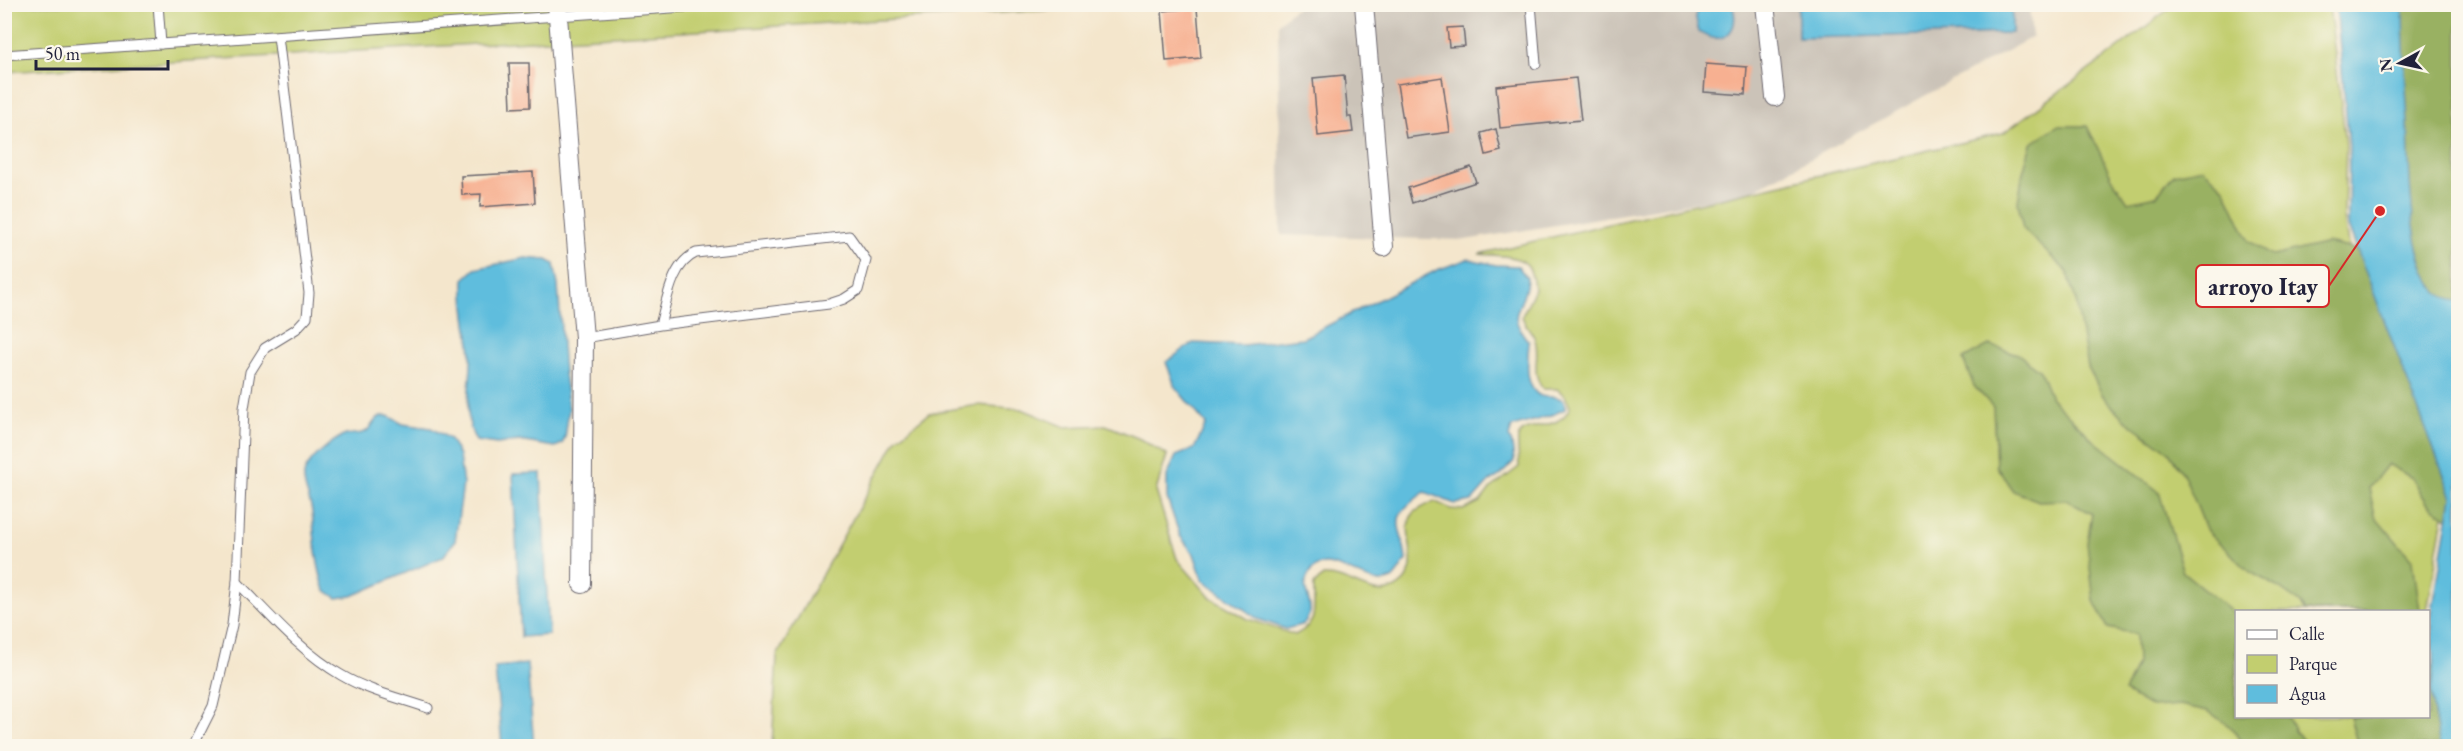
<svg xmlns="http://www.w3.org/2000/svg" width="2463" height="751" font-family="'EB Garamond',serif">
<rect width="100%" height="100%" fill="#fbf7ec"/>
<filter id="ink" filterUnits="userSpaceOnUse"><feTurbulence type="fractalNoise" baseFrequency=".0167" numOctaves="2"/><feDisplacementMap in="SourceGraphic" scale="12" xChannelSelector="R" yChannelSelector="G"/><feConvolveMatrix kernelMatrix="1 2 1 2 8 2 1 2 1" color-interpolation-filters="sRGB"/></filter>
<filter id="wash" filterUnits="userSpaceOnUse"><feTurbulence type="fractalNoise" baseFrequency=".008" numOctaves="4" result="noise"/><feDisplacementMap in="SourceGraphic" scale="24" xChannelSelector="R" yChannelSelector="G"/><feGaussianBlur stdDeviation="1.35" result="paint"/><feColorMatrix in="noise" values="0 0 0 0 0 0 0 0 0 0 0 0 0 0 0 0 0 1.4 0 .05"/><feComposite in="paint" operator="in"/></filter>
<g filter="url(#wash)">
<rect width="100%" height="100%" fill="#f4e6cc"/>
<polygon fill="#cbc3b8" points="1300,4 2029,4 2032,37 1746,194 1465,240 1281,235 1278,23"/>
<g fill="#c2ce6f" stroke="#727855" stroke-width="1.5">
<polygon points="5,5 1133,5 5,72"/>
<path d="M2174,5H2329L2346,144L2344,217L2348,244L2442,485L2445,510L2427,611L2236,612V716H2428L2436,746H772L777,656L897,439L929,413L978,405L1022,409L1065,427L1106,425L1140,439L1167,455L1156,491L1177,559L1210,597L1248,619L1295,635C1320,622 1313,611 1314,585L1323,576C1347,574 1372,600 1394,589C1430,570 1396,532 1414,513C1419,508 1428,505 1434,501L1451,509L1463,510L1480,502L1490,489L1519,467C1519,459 1517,444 1518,438C1523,421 1560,433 1570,407L1565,396L1557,389H1543C1529,371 1542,354 1534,337C1530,329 1524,324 1522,316L1535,289C1533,283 1532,272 1528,266C1520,254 1492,256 1479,254L2003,133L2108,56Z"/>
</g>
<g fill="#99b162" stroke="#5e6a4e" stroke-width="1.5">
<polygon points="2395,5 2458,5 2458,334 2449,333 2415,245 2392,19"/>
<polygon points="2057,126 2087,126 2112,178 2128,202 2156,196 2174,174 2203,168 2224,188 2249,241 2273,256 2328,243 2357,250 2432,406 2458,522 2456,524 2427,503 2412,478 2388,464 2369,488 2375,516 2413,561 2420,611 2306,611 2300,603 2276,586 2250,572 2207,531 2185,477 2169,452 2123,418 2103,396 2088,367 2076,301 2067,272 2023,229 2018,202 2023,172 2031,144"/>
<polygon points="1989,345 2018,354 2040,371 2051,398 2092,439 2159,492 2183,572 2236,615 2236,716 2288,717 2295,732 2309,746 2243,746 2233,729 2208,711 2180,705 2152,707 2124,692 2137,664 2136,634 2108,628 2094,601 2087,543 2092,514 2066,500 2039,501 2013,491 1996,466 1993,407 1974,386 1963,359"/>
<polygon points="2429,658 2458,746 2362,746 2356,739 2350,717 2428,716"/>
</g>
<g fill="#5fbddd" stroke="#40708c" stroke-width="1.5">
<path d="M1696,4L1732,5C1742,31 1722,48 1699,32L1696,19Z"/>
<polygon points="1798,5 2012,5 2012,33 1798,38"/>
<path d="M2336,5H2403C2403,44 2406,84 2408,123C2410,162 2405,297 2458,301V746H2440L2431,697L2434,657L2431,618L2452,497L2348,226L2349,146Z"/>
<path d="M525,258L547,260L554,264L558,285L564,373L569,409L565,438L562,444L555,447L519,441L497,444L476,441C460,413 473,383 471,353C469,328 462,304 464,279L475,269Z"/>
<path d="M1468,259L1496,265L1518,266L1527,278C1526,310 1502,310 1529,342C1528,356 1523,388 1541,396C1550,399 1556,394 1564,401L1565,409L1550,416L1512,427L1509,437L1512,444L1514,461L1501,475L1489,482L1472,501L1455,504L1425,492C1384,520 1402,522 1406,560C1402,566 1397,575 1392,579C1368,595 1324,539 1307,578C1302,590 1311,600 1310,611C1310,615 1306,620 1304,624L1286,629L1258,619L1203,580L1194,554L1180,536L1167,498V476L1176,456L1194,449L1206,424L1176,388L1166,362L1193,343L1243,345L1303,338L1437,270Z"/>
<path d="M381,416H388L403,424L431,428L450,439L459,456L463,484L455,541L443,557L352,596L337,598L325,590C316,565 315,540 312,512C311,500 303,489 304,476C305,462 333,439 346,435C352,433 359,435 365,432C372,428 373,420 381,416Z"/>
<polygon points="541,473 549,635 521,637 513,474"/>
<polygon points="527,664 534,746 502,746 495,667"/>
</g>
<g id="blocks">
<g fill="#f7b091">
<polygon points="1197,8 1201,58 1166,61 1162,11"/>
<polygon points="1463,27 1465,46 1449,47 1447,28"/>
<polygon points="509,63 529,63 530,107 511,108"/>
<polygon points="1706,64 1747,67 1745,95 1704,92"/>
<polygon points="1344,75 1348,117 1351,117 1353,132 1318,136 1313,78"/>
<polygon points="1442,77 1450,132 1406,138 1397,84"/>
<polygon points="1576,78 1581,120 1500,128 1496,86"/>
<polygon points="1496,129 1501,151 1486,155 1481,133"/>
<polygon points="1471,167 1476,182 1412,203 1408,188"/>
<polygon points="533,172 535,203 480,207 481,194 462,195 461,176"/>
</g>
</g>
</g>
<g filter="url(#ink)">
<use href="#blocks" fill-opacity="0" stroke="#6c676e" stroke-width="1.5"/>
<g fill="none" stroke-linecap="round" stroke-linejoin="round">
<defs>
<g id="service">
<polyline points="158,4 161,44"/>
<polyline points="1531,4 1536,64"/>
<polyline points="4,55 728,4"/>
<path d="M584,338L660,325L829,304L844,299L858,290L866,260L849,236L696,253C671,264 667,301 660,325"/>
<path d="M237,582C269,614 301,652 341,675C368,691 399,698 428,708"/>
<polyline points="193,746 213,706 232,625 237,582 244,408 250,372 265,348 296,329 307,317 309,293 278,36"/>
</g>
<g id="minor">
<polyline points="557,4 584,338 582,584"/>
<polyline points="1364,4 1384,247"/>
<polyline points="1765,4 1775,97"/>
</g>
</defs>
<use href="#service" stroke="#6c676e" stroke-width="11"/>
<use href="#minor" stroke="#6c676e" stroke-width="20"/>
<use href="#service" stroke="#fff" stroke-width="9"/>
<use href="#minor" stroke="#fff" stroke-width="18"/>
</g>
</g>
<path fill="none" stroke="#d62828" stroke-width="2" d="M2380 211L2329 286"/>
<circle fill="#d62828" stroke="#fbf7ec" stroke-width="2" cx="2380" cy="211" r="6"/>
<rect fill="#fbf7ec" stroke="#d62828" stroke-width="2" x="2196" y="265" width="133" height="42" rx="6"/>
<g font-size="24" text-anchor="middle" font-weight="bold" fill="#22223b">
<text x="2263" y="295">arroyo Itay</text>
</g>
<rect width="2463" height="751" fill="none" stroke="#fbf7ec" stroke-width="24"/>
<rect x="2235" y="610" width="195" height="108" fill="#fbf7ec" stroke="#a4a2a5" stroke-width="1.5"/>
<rect x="2247" y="630" width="30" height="9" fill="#ffffff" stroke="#a4a2a5" stroke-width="1.5"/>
<text x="2289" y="640" font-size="18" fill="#22223b">Calle</text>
<rect x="2247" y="655" width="30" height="18" fill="#c2ce6f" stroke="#a4a2a5" stroke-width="1.5"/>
<text x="2289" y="670" font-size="18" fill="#22223b">Parque</text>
<rect x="2247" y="685" width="30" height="18" fill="#5fbddd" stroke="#a4a2a5" stroke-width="1.5"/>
<text x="2289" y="700" font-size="18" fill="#22223b">Agua</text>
<g transform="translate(2400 63) rotate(262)" stroke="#fbf7ec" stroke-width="4.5" paint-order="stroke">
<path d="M0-4.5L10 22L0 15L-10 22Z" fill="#22223b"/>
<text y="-9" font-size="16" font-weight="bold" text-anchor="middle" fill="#22223b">N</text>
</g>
<path d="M36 60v9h132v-9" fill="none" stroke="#22223b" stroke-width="3"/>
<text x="45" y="60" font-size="18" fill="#22223b" stroke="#fbf7ec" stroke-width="4.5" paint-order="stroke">50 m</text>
</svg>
